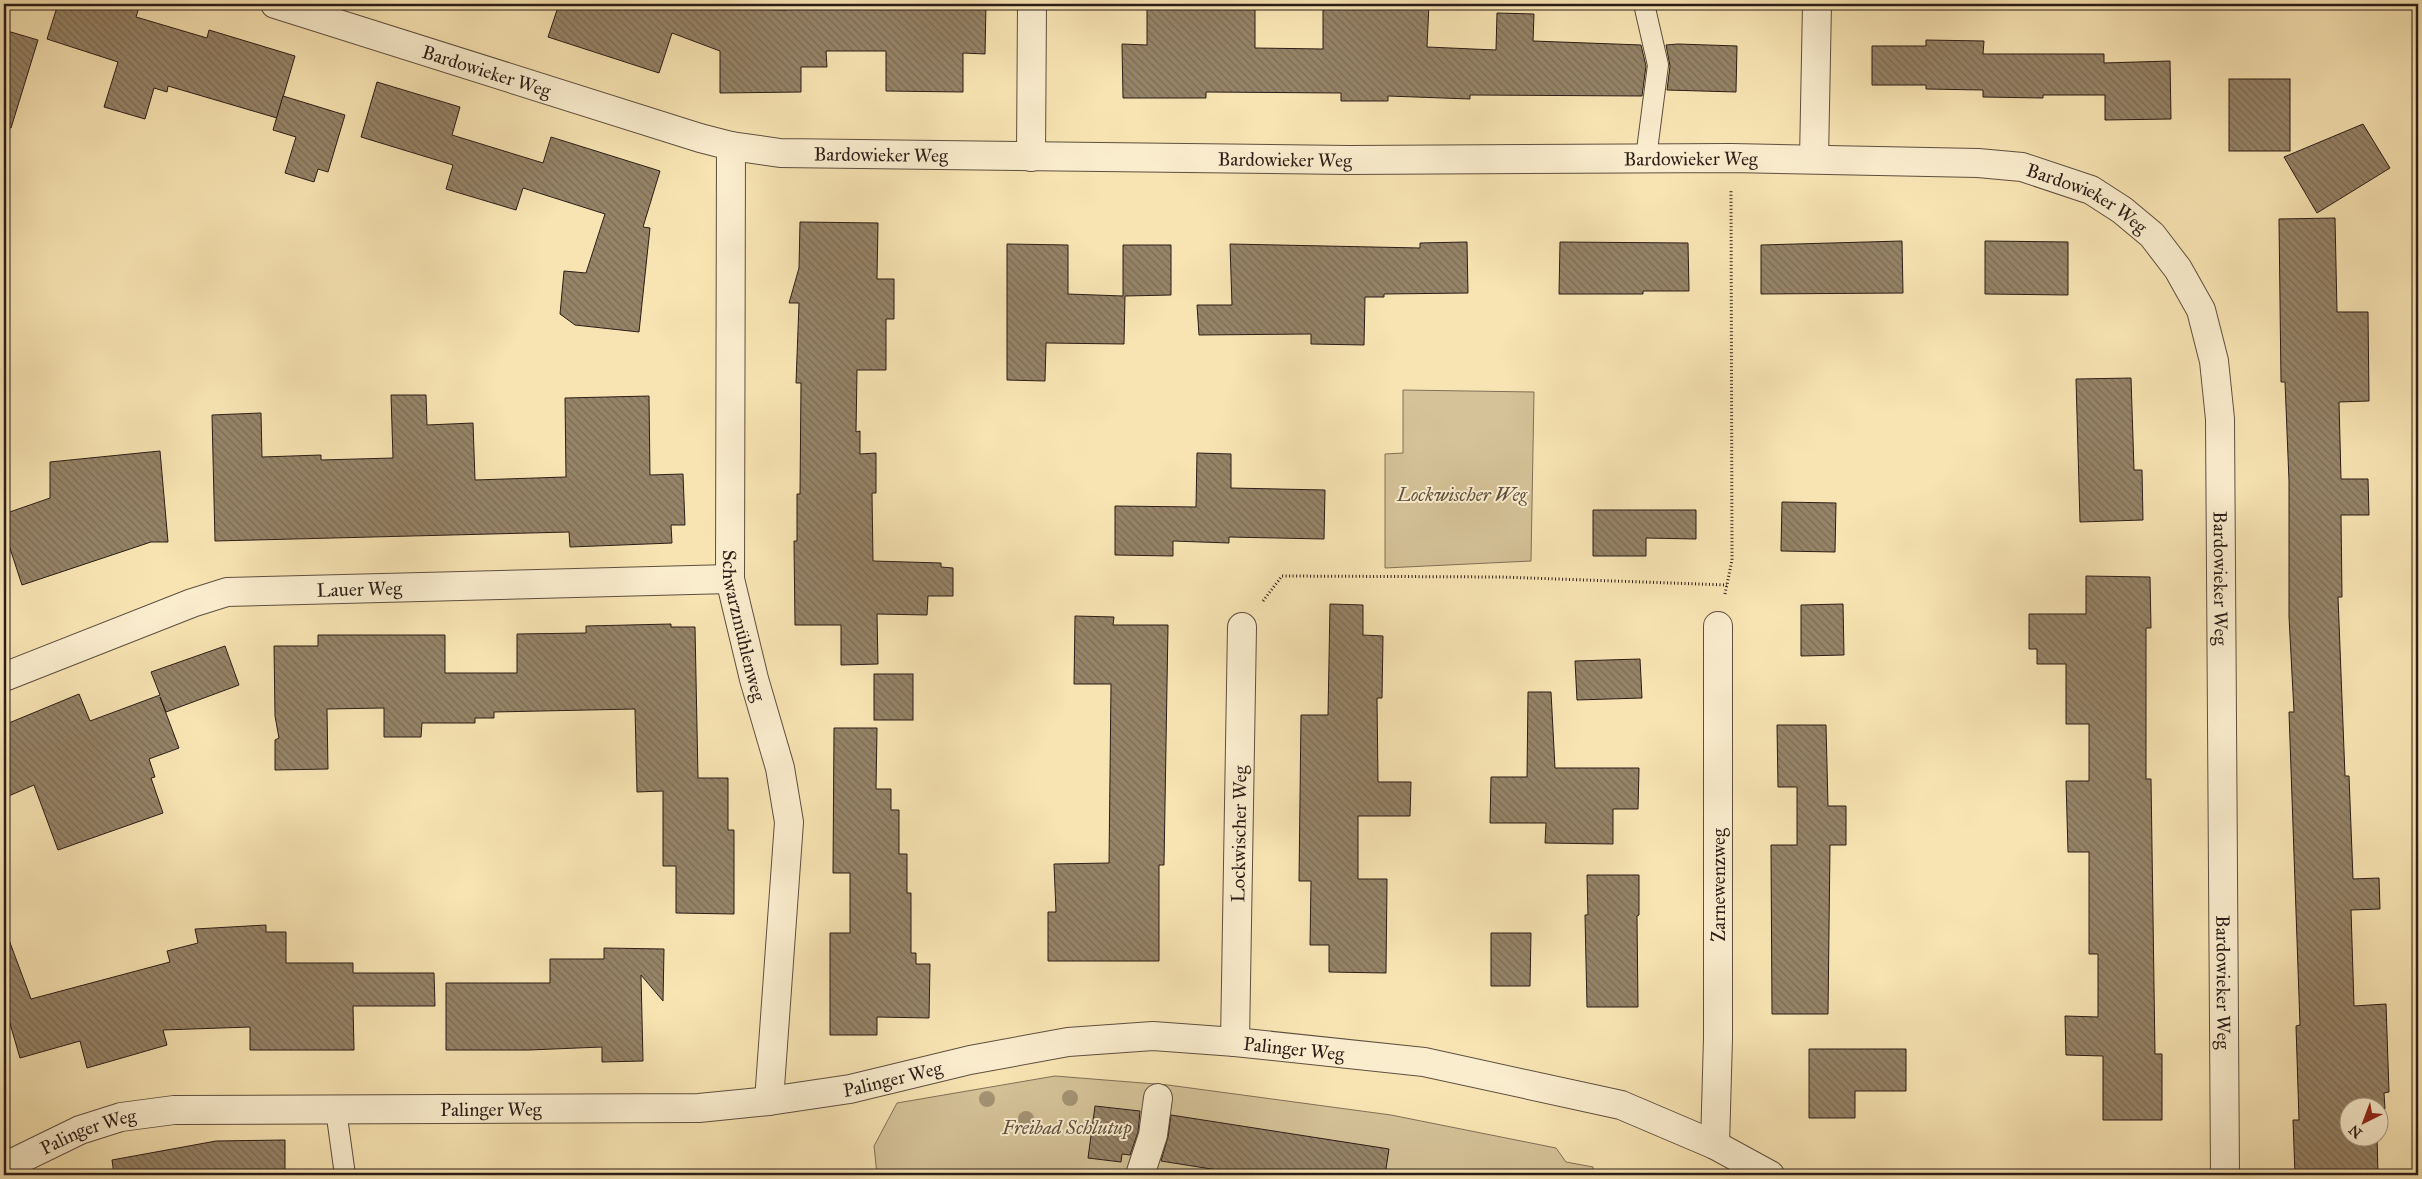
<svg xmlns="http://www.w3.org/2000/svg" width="2422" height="1179" font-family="'IM FELL Great Primer',serif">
<defs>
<pattern id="building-back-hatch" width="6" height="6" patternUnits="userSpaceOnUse" patternTransform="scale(1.25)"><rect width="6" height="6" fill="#968468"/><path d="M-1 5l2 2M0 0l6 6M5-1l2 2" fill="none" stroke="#7b6b55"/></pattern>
</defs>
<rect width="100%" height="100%" fill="#f8e4b3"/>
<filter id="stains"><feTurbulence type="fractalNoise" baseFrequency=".004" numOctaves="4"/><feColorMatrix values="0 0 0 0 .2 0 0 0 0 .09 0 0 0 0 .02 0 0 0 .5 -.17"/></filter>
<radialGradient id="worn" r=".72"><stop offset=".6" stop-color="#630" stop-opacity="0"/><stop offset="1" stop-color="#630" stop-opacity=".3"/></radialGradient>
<g fill="#d5c298" stroke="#807058">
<polygon points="1403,390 1534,392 1531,561 1385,568 1385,454 1403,453"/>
<polygon points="1055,1076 1168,1085 1391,1115 1556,1148 1566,1162 1593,1167 1594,1175 877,1175 874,1146 897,1103"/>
</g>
<g fill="url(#building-back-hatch)" stroke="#2b1d17">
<polygon points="58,4 140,4 136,17 207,38 209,30 295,56 277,118 168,86 167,92 154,88 145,119 104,107 118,62 47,39"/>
<polygon points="559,4 721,4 720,8 787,10 787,4 986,4 985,54 963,53 963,92 886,91 886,51 826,51 827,67 801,67 801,92 720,93 720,51 672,33 659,73 548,37"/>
<polygon points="1323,4 1429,4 1427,47 1496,50 1497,13 1534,14 1533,41 1641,45 1646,66 1642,96 1470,95 1470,99 1388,96 1388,101 1341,101 1341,93 1206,92 1206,98 1123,98 1122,44 1147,45 1147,8 1255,9 1255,48 1323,49"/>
<polygon points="4,30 38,40 11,128 4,126"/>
<polygon points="1926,40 1984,41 1983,54 2104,54 2104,63 2170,61 2171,119 2105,120 2105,95 2043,95 2043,98 1983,97 1983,90 1926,89 1926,85 1872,85 1872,46 1926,46"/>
<polygon points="1678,44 1737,46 1736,92 1667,90 1670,66 1666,45"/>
<rect x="2229" y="79" width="61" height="72"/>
<polygon points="377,82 460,107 452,135 543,163 551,137 660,171 643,227 650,228 639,332 575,325 560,314 564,271 586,273 605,214 523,188 516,210 446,189 453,165 361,137"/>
<polygon points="283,96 345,115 328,172 318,169 314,182 285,173 296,137 273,130"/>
<polygon points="2363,124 2390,168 2317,213 2284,157"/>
<polygon points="2335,218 2337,312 2368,312 2369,401 2339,402 2341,479 2368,479 2369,515 2341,515 2342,597 2338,597 2345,776 2349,776 2353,879 2379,878 2380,909 2351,910 2354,1006 2386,1004 2389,1092 2384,1093 2385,1109 2380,1109 2380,1106 2350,1106 2350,1136 2377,1136 2378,1175 2295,1175 2293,1120 2299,1120 2296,1026 2300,1025 2289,712 2294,712 2289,617 2289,481 2285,382 2281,382 2279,219"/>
<polygon points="800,222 878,223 877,279 894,279 894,319 886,319 886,370 857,370 856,432 860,431 860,454 876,453 876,493 872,493 873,561 941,563 941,567 953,568 953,596 928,596 927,615 877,614 878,664 841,665 841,625 795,625 794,541 797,541 797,494 800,494 801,383 796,383 799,303 789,303 799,268"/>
<polygon points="1902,241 1903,293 1761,294 1761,245"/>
<polygon points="1985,241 2068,242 2068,295 1985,294"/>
<polygon points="1467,242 1468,293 1384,294 1384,297 1365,297 1364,345 1311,344 1311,334 1199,335 1197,305 1232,305 1230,244 1420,248 1420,243"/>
<polygon points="1560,242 1688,243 1689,291 1643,291 1643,294 1559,294"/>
<polygon points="1007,244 1068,245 1068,294 1123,296 1123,245 1171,245 1171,295 1125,296 1124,344 1046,343 1045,381 1007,380"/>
<polygon points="2131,378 2134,470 2142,470 2143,520 2080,522 2076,379"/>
<polygon points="391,395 426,395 427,425 473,423 475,480 566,477 565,398 649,396 650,475 683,474 685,525 671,525 672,543 570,547 569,532 215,541 212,415 261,413 262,457 321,455 321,460 393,458"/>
<polygon points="160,451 168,542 151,542 22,585 4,530 4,514 50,498 50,462"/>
<polygon points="1197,453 1231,454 1231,488 1325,490 1324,539 1229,537 1229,543 1173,541 1173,556 1115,555 1115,506 1196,507"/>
<polygon points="1782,502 1836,503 1835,552 1781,551"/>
<polygon points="1593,510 1696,510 1696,539 1646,538 1646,556 1593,556"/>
<polygon points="2086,576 2150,577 2151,628 2146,628 2146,779 2151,779 2155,1054 2162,1054 2162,1120 2103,1120 2103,1056 2066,1055 2065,1016 2098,1017 2098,954 2089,954 2089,852 2068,852 2066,781 2089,781 2089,724 2066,724 2066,664 2037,664 2037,649 2029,649 2029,614 2086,614"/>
<polygon points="1330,604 1363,605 1363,635 1383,636 1382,698 1377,698 1378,782 1411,782 1410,816 1358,816 1358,879 1387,879 1386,973 1329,972 1329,945 1310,945 1311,881 1299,881 1301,715 1328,715"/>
<polygon points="1843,604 1844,655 1801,656 1801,605"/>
<polygon points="1075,616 1114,617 1113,625 1168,625 1164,865 1159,865 1159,961 1048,961 1048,912 1056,912 1054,864 1109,863 1111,684 1074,684"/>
<polygon points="671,624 671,627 695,627 698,778 728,778 728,830 734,830 734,914 676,913 676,866 663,866 663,791 637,792 635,709 494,712 494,718 475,718 475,723 422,723 421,737 384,737 384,708 327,709 328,769 275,770 275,740 279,738 275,716 274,646 318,646 318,635 445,635 445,673 517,673 517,634 586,633 586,626"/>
<polygon points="225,646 239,685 166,712 160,697 179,748 149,759 155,777 151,778 163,813 58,850 34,785 4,798 4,725 79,694 90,721 160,695 151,672"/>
<polygon points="1640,659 1642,698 1577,700 1575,661"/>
<rect x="874" y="674" width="39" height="46"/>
<polygon points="1528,692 1551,692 1555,768 1639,768 1638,809 1613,809 1613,844 1545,843 1546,823 1490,823 1491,777 1527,777"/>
<polygon points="1777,725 1826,725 1828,806 1846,806 1846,845 1830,845 1828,1014 1772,1014 1771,845 1797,845 1797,787 1778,787"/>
<polygon points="834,728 877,728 876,789 891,789 891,810 899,810 899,854 907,854 907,893 911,893 911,953 916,953 916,964 930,964 929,1018 877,1017 877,1035 830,1035 830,933 850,933 850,873 833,873"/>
<polygon points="1587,875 1639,875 1639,915 1637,916 1638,1007 1587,1007 1585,915 1588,915"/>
<polygon points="266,925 266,932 286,932 286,963 353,963 353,973 434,973 435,1006 353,1006 354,1050 250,1050 250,1027 163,1030 167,1045 87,1068 80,1041 20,1058 4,1003 4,941 9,940 31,999 170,962 167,951 198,943 195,929"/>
<polygon points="1491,933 1531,933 1530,986 1491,986"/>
<polygon points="604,948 664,949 663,1001 641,975 643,1061 602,1062 602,1047 529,1050 446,1050 446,983 550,983 550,959 604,959"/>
<polygon points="1809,1049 1906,1049 1906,1091 1855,1091 1855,1118 1809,1118"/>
<polygon points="1095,1106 1140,1111 1138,1132 1130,1155 1122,1154 1121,1162 1088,1158"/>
<polygon points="1171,1115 1389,1149 1385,1175 1249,1175 1161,1161 1168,1137"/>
<polygon points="285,1140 285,1175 114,1175 112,1160 216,1141"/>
</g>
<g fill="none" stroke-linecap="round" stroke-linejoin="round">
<defs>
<g id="service">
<polyline points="1644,4 1658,65 1646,158"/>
<polyline points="336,1110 345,1175"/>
</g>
<polyline id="pedestrian" points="1140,1175 1153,1135 1158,1098"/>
<g id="minor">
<path id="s1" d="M275,4L700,138L731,146L780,153L1349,160L1731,158L1978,163L2022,167L2091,190L2122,210L2152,235L2178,269L2201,310L2214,361L2220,419L2225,1175"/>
<path id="s2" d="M731,146L730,579L754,679L780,768L789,822L769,1101"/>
<polyline points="1031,157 1032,4"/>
<polyline points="1814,159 1817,4"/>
<path id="s3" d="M4,677L192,603L227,592L730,579"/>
<path id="s4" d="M1235,1042L1242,627"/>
<polyline points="1715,1145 1718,1038 1718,626"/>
<path id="s5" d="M4,1167L80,1130L121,1117L174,1110L699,1108L769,1101L850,1089L970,1060L1068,1042L1153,1036L1235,1042L1424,1062L1621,1105L1715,1145L1770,1175"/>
</g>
</defs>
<use href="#service" stroke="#5e4f3e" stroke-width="22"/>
<use href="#pedestrian" stroke="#5e4f3e" stroke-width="30"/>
<use href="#minor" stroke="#5e4f3e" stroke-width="30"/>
<g stroke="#2b1d17" stroke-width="3" stroke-dasharray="1 2.5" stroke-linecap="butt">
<polyline points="1725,594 1732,560 1731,191"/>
<polyline points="1263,601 1282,576 1502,577 1727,585"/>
</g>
<use href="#service" stroke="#faedce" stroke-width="20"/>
<use href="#pedestrian" stroke="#faedce" stroke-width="28"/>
<use href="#minor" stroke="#faedce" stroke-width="28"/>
</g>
<g fill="#a39273">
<circle cx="1070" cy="1098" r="8"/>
<circle cx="987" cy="1099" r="8"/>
<circle cx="1026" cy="1119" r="8"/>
</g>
<g text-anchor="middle" stroke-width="4" stroke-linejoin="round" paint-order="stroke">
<g font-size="19" fill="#2b1d17" stroke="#faedce">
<text dy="7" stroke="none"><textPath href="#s1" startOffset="222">Bardowieker Weg</textPath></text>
<text dy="7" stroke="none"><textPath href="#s1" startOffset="628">Bardowieker Weg</textPath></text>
<text dy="7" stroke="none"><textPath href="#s1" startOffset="1438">Bardowieker Weg</textPath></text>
<text dy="7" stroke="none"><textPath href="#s1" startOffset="1032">Bardowieker Weg</textPath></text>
<text dy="7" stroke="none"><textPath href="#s1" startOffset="1842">Bardowieker Weg</textPath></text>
<text dy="7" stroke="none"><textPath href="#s1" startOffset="2278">Bardowieker Weg</textPath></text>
<text dy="7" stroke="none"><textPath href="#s3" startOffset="371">Lauer Weg</textPath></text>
<text dy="7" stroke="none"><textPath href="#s2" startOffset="481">Schwarzmühlenweg</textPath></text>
<text dy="7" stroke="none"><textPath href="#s4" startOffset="208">Lockwischer Weg</textPath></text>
<text transform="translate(1718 885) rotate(-90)" y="7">Zarnewenzweg</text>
<text dy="7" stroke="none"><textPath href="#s1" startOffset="2682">Bardowieker Weg</textPath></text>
<text dy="7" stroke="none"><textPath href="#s5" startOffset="1308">Palinger Weg</textPath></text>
<text dy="7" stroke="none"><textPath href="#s5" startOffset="902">Palinger Weg</textPath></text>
<text dy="7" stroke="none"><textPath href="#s5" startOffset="498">Palinger Weg</textPath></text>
<text dy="7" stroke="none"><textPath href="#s5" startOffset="92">Palinger Weg</textPath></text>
</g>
<g font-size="19" font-style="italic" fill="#5e4f3e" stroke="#faedce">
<text x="1462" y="501">Lockwischer Weg</text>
<text x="1067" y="1134">Freibad Schlutup</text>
</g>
</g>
<rect width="2422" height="1179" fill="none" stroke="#f8e4b3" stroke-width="20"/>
<rect x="5" y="5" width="2412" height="1169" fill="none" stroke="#2b1d17" stroke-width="2.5"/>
<rect x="10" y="10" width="2402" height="1159" fill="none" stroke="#2b1d17"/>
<g transform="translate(2364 1122) rotate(222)"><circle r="24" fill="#faedce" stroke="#a79a85"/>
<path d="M0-4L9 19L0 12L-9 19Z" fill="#8f2418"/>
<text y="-8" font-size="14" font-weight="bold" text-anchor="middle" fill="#2b1d17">N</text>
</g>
<rect width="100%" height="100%" filter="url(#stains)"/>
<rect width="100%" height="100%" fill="url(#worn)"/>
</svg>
